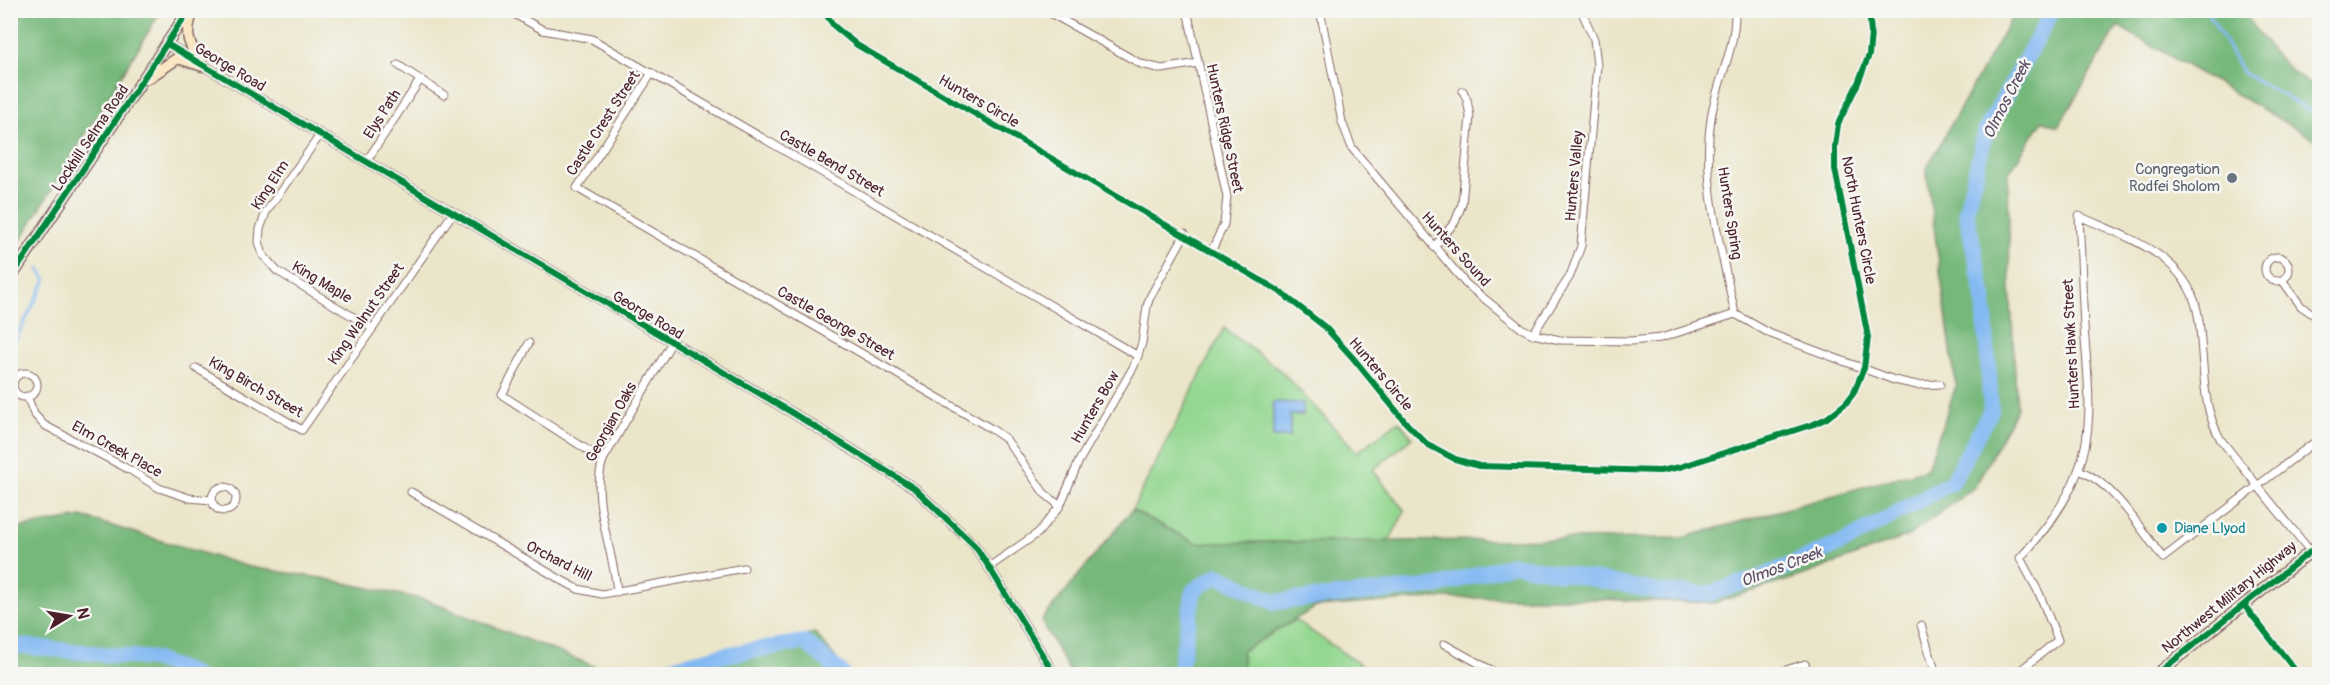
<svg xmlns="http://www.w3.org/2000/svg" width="2330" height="685" font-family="Pangolin,sans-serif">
<rect width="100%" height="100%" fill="#f6f6f2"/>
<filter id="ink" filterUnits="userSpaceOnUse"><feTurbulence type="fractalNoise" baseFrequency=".0167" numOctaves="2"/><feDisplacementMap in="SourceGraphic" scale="12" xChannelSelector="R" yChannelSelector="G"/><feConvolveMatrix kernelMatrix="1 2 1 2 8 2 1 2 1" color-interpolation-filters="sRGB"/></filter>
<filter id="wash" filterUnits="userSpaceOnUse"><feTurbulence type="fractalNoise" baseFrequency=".008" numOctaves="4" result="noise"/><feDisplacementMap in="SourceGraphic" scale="24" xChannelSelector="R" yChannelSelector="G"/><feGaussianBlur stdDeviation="1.35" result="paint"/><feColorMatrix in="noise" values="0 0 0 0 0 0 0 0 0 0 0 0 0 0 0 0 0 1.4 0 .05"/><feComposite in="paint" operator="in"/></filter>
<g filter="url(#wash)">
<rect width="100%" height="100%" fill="#ebe5c9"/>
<g fill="#93d790" stroke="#6e7b5e" stroke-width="1.5">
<polygon points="1224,328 1282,372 1357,452 1399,421 1412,438 1373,470 1405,511 1389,541 1196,543 1132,510"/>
<polygon points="1295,620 1374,674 1243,674 1242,651"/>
</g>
<g fill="#76b87a" stroke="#606c52" stroke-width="1.5">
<polygon points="11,10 161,11 11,256 10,11"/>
<path d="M2016,10L2243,11C2268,46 2280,68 2319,90V142L2118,26L2058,127L2043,120L2008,174L2010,286L2017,408L1975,487L1908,536L1804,575L1714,603L1561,598H1436L1316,607L1242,651L1243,674H1071L1041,621L1132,510L1196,543L1682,538L1927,469L1956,386L1926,169Z"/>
<polygon points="82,517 249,567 321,578 426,600 614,674 815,633 849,674 11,674 11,525 16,528"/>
</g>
<polygon fill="#84b9f3" stroke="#676c8f" stroke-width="1.5" points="1273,402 1303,403 1303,415 1290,415 1290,437 1273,437"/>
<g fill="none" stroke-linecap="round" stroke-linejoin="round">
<g stroke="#84b9f3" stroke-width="3">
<polyline points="2207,10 2243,73 2320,116"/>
<polyline points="10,227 18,239"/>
<polyline points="10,350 46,280 39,269"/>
</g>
<g stroke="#84b9f3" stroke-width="16">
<polyline points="10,645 153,659 193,674"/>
<polyline points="646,674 724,655 805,642 843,674"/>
<polyline points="1179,674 1194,590 1218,575 1274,602 1438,586 1513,564 1661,592 1708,594 1764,576 1849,540 1952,482 1991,410 1984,298 1966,211 1986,130 2053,10"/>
</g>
</g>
</g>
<g filter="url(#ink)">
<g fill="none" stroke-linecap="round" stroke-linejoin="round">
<defs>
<g id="minor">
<polyline points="507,10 543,30 592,39 1138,356"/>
<polyline points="823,10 834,26 857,45 1279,291 1325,327 1353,358 1407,424 1427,444 1455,459 1479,466 1660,471 1680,467 1814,424 1827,418 1846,403 1853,394 1864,368 1868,337 1835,169 1835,146 1838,124 1858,83 1869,55 1871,33 1869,10"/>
<polyline points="1045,10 1141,64 1162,69 1198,63"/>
<polyline points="1187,10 1227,197 1224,224 1212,250"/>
<polyline points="1320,10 1342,122 1352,148 1466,284 1521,328 1533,334 1560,340 1631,341 1661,338 1735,314"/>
<path d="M1735,10C1736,50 1717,80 1711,118C1701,184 1722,250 1735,314"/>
<polyline points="398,65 444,95"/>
<polyline points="652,73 577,188 990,428 1006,439 1044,493 1060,506"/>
<polyline points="320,135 266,212 260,229 259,242 263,255 277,271 372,328"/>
<polyline points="366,162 420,80"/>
<polyline points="1434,247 1455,222 1462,204 1470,116 1467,100 1463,91"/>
<circle cx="2277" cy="269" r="12"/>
<polyline points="2282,280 2301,306 2320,319"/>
<polyline points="1735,314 1771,334 1894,380 1917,385 1940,384"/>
<polyline points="1533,334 1570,276 1581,246 1597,65 1594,39 1581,10"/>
<polyline points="529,343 502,395 603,460"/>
<polyline points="196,368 302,430 453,213"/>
<circle cx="25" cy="385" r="12"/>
<polyline points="27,396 34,414 44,425 130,470 159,488 189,498 212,500"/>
<path d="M2079,470C2116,485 2139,528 2163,558L2320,438"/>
<circle cx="224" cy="499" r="12"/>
<polyline points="411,492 563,581 578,589 602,594 744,568"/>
<polyline points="989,567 1038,533 1060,506 1079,461 1134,366 1142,343 1147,306 1150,297 1185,234"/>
<path d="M617,592C614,550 590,500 603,460L672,342"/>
<polyline points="2244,605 2298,674"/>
<polyline points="1921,625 1936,674"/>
<polyline points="1444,644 1498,674"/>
<polyline points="1773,674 1805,664 1809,674"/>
<path d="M2016,674L2058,640L2039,593L2020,558C2044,532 2066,504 2078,471C2096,425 2087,374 2084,326C2082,289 2081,252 2079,216C2125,237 2185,254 2197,310C2201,327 2201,347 2203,365C2205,393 2207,416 2221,440L2310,551"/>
</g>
<polyline id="tertiary" points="167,44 791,412 914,488 975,546 989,567 1054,674"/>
<g id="secondary">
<path d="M192,14C183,37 190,46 203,65"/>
<polyline points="148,78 178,58 203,66"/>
<polyline points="10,279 189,10"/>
</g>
<polyline id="primary" points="2157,674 2320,544"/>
</defs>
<use href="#minor" stroke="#826462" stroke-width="9"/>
<use href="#tertiary" stroke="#826462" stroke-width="11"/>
<use href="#secondary" stroke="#826462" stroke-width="13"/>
<use href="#primary" stroke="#826462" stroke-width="13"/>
<use href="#minor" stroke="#fff" stroke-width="7"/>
<use href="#tertiary" stroke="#fff" stroke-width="9"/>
<use href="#secondary" stroke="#f9e7c3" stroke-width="10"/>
<use href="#primary" stroke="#efc469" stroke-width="10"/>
<defs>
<g id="cycleway">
<polyline points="823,10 834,26 857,45 1279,291 1325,327 1353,358 1407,424 1427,444 1455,459 1479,466 1660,471 1680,467 1814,424 1827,418 1846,403 1853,394 1864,368 1868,337 1835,169 1835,146 1838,124 1858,83 1869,55 1871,33 1869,10"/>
<polyline points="167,44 791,412 914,488 975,546 989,567 1054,674"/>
<polyline points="10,279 189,10"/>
<polyline points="2244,605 2298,674"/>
<polyline points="2157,674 2320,544"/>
</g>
</defs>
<use href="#cycleway" stroke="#f6f6f2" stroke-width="10"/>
<use href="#cycleway" stroke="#00873e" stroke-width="6"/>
</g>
</g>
<circle fill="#6b7280" stroke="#f6f6f2" stroke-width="2" cx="2232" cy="178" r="6"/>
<circle fill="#0f9aa8" stroke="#f6f6f2" stroke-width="2" cx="2162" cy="528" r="6"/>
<g text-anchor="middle" stroke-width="5" stroke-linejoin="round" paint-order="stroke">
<g font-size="15" fill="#4a1f2b" stroke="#f6f6f2">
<text transform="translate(230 67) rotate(31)" y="5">George Road</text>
<text transform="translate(979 101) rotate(30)" y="5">Hunters Circle</text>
<text transform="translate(382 114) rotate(-57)" y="5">Elys Path</text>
<text transform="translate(603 123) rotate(-57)" y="5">Castle Crest Street</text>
<text transform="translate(1225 128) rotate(78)" y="5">Hunters Ridge Street</text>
<text transform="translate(90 138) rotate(-56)" y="5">Lockhill Selma Road</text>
<text transform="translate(832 163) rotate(30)" y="5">Castle Bend Street</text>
<text transform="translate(1574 176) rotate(-85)" y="5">Hunters Valley</text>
<text transform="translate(270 185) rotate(-57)" y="5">King Elm</text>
<text transform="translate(1730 213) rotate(81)" y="5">Hunters Spring</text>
<text transform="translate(1859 220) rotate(79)" y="5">North Hunters Circle</text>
<text transform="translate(1456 249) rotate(48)" y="5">Hunters Sound</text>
<text transform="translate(322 282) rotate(31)" y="5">King Maple</text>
<text transform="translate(366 314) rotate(-55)" y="5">King Walnut Street</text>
<text transform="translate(648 315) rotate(31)" y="5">George Road</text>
<text transform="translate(836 323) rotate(30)" y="5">Castle George Street</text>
<text transform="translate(2071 344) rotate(-93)" y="5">Hunters Hawk Street</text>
<text transform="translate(1381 374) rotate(50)" y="5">Hunters Circle</text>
<text transform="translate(256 387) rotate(30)" y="5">King Birch Street</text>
<text transform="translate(1095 407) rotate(-60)" y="5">Hunters Bow</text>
<text transform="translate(611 422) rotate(-61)" y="5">Georgian Oaks</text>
<text transform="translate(117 449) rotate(29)" y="5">Elm Creek Place</text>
<text transform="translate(559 561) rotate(27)" y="5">Orchard Hill</text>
<text transform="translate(2229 597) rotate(-39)" y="5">Northwest Military Highway</text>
</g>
<g font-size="15" fill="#5b616d" stroke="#f6f6f2" text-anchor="end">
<text x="2220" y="174">Congregation<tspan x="2220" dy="17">Rodfei Sholom</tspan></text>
</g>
<g font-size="15" fill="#0d838f" stroke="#f6f6f2" text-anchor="start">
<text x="2174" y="533">Diane Llyod</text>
</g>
<g font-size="16" font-style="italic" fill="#5b4d67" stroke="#f6f6f2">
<text transform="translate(2006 99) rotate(-63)" y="6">Olmos Creek</text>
<text transform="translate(1781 566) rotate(-21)" y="6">Olmos Creek</text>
</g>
</g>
<rect width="2330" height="685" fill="none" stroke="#f6f6f2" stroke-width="36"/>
<g transform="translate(69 616) rotate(79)" stroke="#f6f6f2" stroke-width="4.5" paint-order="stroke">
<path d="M0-4.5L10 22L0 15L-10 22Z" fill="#4a1f2b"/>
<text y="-9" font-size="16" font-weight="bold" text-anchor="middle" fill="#4a1f2b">N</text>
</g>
</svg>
